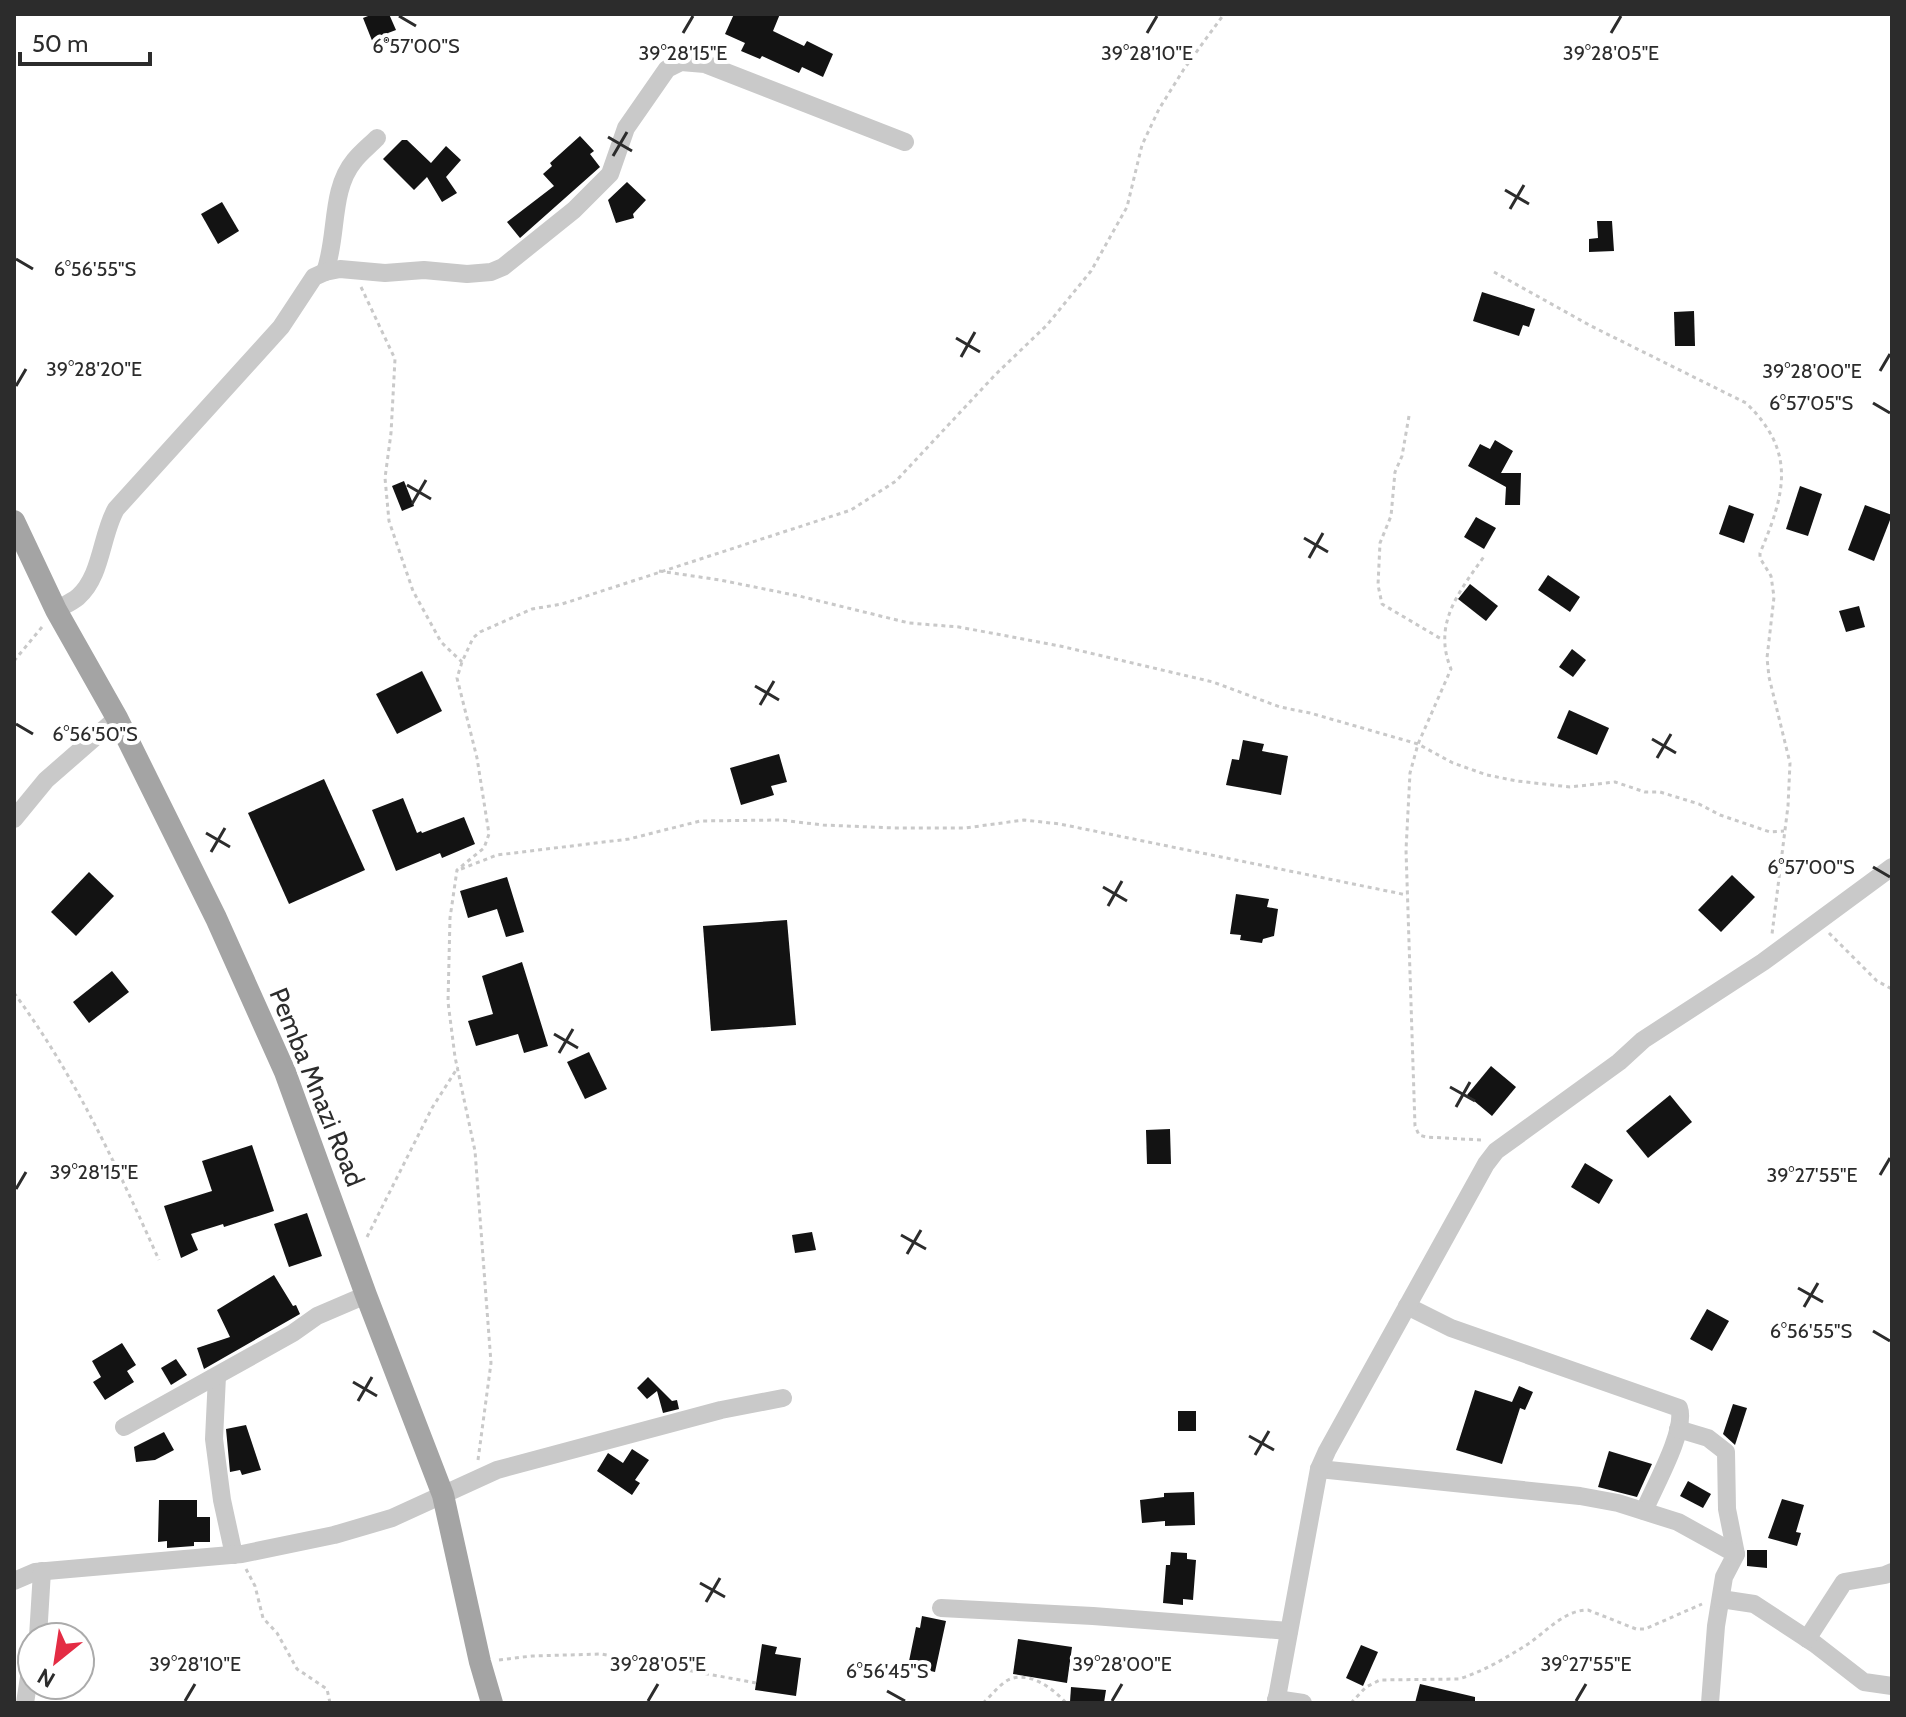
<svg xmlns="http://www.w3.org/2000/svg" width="1906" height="1717" font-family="Cabin,sans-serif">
<rect width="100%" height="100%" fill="#fff"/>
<g fill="#131313">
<polygon points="373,14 389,14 396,30 388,33 392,41 375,48 363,18"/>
<polygon points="734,14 780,14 773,31 804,46 807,41 833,54 823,77 802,67 799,73 762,56 760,59 741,51 745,43 725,34"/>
<polygon points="580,136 594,151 590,154 600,167 520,238 507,222 554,186 543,174 552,166 550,163"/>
<polygon points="402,140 407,140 431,163 446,146 461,160 446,177 457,193 442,202 427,177 414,190 383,159"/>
<polygon points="627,182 646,200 633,214 634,218 616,223 608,200"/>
<polygon points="222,202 239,231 218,244 201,214"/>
<polygon points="1597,221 1612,221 1614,251 1589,252 1589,239 1598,238"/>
<polygon points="1482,292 1535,309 1529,327 1523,325 1519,336 1473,321"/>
<polygon points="1694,311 1695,346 1675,346 1674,312"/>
<polygon points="1495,440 1513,451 1501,473 1521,473 1520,505 1505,505 1506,487 1468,466 1480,444 1490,449"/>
<polygon points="404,481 414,506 402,511 392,486"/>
<polygon points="1800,486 1822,494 1808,536 1786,529"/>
<polygon points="1729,505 1754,514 1744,543 1719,534"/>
<polygon points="1865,505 1892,515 1874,561 1848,550"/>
<polygon points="1476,517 1496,528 1484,549 1464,537"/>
<polygon points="1548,575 1580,597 1570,612 1538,590"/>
<polygon points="1470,584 1498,606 1486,621 1458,599"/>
<polygon points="1859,606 1865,627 1846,632 1839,611"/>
<polygon points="1572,649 1586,660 1573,677 1559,667"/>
<polygon points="422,671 442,711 397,734 376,694"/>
<polygon points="1569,710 1609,728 1597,755 1557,738"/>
<polygon points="1243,740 1264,744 1262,751 1288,756 1281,795 1226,785 1232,759 1239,760"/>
<polygon points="779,754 787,782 771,786 774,795 741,805 730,768"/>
<polygon points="324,779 365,870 289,904 248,813"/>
<polygon points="403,798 417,833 421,831 422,833 464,817 475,844 442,858 440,853 396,871 372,810"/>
<polygon points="89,872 114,896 76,936 51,912"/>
<polygon points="1732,875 1755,897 1721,932 1698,910"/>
<polygon points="507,877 524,932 506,937 497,909 468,918 460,891"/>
<polygon points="1236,894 1269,899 1267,907 1278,909 1274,936 1263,939 1262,943 1240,940 1241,935 1230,934"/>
<polygon points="787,920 796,1025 711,1031 703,926"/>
<polygon points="522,962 548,1046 524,1053 518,1034 476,1046 468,1021 493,1014 482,976"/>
<polygon points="112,971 129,992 89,1023 73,1002"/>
<polygon points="589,1052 607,1089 585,1099 567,1062"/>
<polygon points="1491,1066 1516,1087 1492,1116 1467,1095"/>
<polygon points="1670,1095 1692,1122 1648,1158 1626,1131"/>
<polygon points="1170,1129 1171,1164 1147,1164 1146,1130"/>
<polygon points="252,1145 274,1211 224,1227 223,1224 191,1234 198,1250 181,1258 164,1206 212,1191 202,1161"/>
<polygon points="1585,1163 1613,1180 1599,1204 1571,1187"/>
<polygon points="307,1213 322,1256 289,1267 274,1224"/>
<polygon points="812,1232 816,1250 795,1253 792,1235"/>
<polygon points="274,1275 293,1306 296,1305 300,1314 204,1369 197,1348 230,1337 217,1310"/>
<polygon points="1707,1309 1729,1321 1712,1351 1690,1339"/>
<polygon points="122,1343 136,1365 127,1371 134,1382 105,1400 93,1382 101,1377 92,1361"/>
<polygon points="176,1359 187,1375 171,1385 161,1368"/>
<polygon points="648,1377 672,1401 677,1400 679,1409 663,1413 657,1391 647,1399 637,1388"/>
<polygon points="1519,1386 1533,1392 1525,1410 1520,1408 1502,1464 1456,1450 1475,1390 1512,1402"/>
<polygon points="1733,1404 1747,1408 1735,1445 1723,1434"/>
<rect x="1178" y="1411" width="18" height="20"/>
<polygon points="246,1425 261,1470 242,1475 240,1470 230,1472 226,1429"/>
<polygon points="164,1432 174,1450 155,1460 136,1462 134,1447"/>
<polygon points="632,1449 649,1460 635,1480 640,1483 632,1495 597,1471 608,1453 623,1463"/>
<polygon points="1609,1451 1652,1464 1637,1497 1598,1487"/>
<polygon points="1688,1481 1711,1494 1703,1508 1680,1496"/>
<polygon points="1194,1492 1195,1525 1165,1526 1165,1521 1142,1523 1140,1500 1164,1497 1164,1493"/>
<polygon points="1782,1499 1804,1505 1796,1532 1801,1533 1797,1546 1768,1538"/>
<polygon points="159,1500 197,1500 197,1517 210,1517 210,1542 194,1542 194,1546 167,1548 167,1541 158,1542"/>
<polygon points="1747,1550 1767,1550 1767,1568 1747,1566"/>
<polygon points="1171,1552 1187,1553 1187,1559 1196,1560 1193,1600 1183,1599 1183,1605 1163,1603 1166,1565 1170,1565"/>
<polygon points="922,1616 946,1621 935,1672 908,1666 916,1627 920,1628"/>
<polygon points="1018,1639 1072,1647 1067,1683 1013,1674"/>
<polygon points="762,1644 777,1647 775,1654 801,1658 796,1696 755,1690"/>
<polygon points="1361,1645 1378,1652 1363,1686 1346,1678"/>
<polygon points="1420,1684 1475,1697 1475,1703 1415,1703"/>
<polygon points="1071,1687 1106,1690 1104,1703 1070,1702"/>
</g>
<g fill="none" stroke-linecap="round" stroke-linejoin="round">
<g stroke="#c9c9c9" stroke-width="3" stroke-dasharray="4 4" stroke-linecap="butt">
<path d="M1494,272L1591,326L1746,403C1797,452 1785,494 1760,553V558L1771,576L1774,597L1767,658L1769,677L1790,763L1788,806L1772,934"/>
<polyline points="361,287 395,359 391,433 385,478 389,521 413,591 441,642 462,662"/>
<polyline points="1409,416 1402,456 1395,472 1391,516 1380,543 1378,585 1382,604 1443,640"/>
<polyline points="659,571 720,580 799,596 909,623 959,627 1060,646 1213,682 1280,707 1310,713 1418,744 1453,763 1487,775 1517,781 1570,787 1615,782 1645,792 1660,792 1699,804 1720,815 1770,832 1784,831"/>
<polyline points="14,661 42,627"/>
<polyline points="461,869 497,855 629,839 700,821 780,820 823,825 894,828 965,828 1024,820 1060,824 1407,895"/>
<polyline points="1829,933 1877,981 1892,989"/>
<path d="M14,993C75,1075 117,1167 159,1260"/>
<path d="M1481,1140L1426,1137L1419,1135L1415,1126L1406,850L1410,773L1418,744L1451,669C1432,623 1460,591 1485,555"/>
<polyline points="367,1237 432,1108 458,1067"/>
<polyline points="478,1460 491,1363 475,1151 455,1057 448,1002 450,918 457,870 484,848 489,834 477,758 457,678 462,662 473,638 480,632 532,609 562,604 851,510 896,481 995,375 1047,325 1091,271 1127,207 1142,145 1159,109 1184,69 1224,14"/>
<polyline points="246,1569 255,1586 263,1618 277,1633 297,1669 327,1689 330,1703"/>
<polyline points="499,1660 532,1656 601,1654 756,1683"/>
<path d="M983,1703C991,1696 999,1685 1008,1680C1028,1670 1053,1688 1066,1703"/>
<path d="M1351,1703L1366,1687L1380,1680L1459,1679C1484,1671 1506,1658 1528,1644C1546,1632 1564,1610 1588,1610L1636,1629H1645L1702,1604"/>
</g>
<g stroke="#c9c9c9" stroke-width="18">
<path d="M325,272C338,236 330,190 354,161C360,153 369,146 377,138"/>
<path d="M56,610C63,606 72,602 78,597C102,576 101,535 116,509L281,327L314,277L325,272L340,269L385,273L424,270L467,274L491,272L503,267L574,210L610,174L626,128L667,69L681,62L705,64L905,142"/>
<polyline points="14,819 46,780 117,718"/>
<path d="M1407,1306L1451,1328L1679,1408C1687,1430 1653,1489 1644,1511"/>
<polyline points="217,1376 214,1439 222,1500 234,1555"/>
<polyline points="124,1427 293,1333 317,1316 366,1295"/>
<polyline points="1678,1429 1708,1438 1726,1452 1727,1509 1736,1554 1724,1577 1716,1626 1710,1703"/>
<polyline points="1319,1469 1580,1496 1618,1503 1678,1522 1736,1554"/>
<polyline points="14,1581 35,1572 242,1554 334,1535 392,1518 497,1470 721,1410 783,1398"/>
<polyline points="1721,1599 1754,1604 1815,1644 1864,1682 1892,1686"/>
<polyline points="941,1608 1093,1616 1289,1631"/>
<polyline points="38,1637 42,1571"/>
<polyline points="1807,1639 1844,1582 1885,1575 1892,1572"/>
<polyline points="1276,1699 1303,1703"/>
<polyline points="25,1703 32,1658"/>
<polyline points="1276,1703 1319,1469 1327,1451 1486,1164 1496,1151 1619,1062 1643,1040 1763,962 1892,867"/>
</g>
<polyline stroke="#a4a4a4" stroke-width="22" points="14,521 56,610 117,718 216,918 285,1072 366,1295 443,1495 480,1662 492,1703"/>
</g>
<path fill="none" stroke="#2c2c2c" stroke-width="3" d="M399,16L416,26M683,33L693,16M1147,33L1157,16M1611,33L1621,16M608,137L632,151M613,156L627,132M1505,190L1529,204M1510,209L1524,185M16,259L33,269M956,338L980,352M961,357L975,332M1880,371L1890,354M16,386L26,369M1873,403L1890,413M407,485L431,499M412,504L426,480M1304,538L1328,552M1309,558L1323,533M755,686L779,700M760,705L774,681M16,724L33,734M1652,739L1676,753M1657,758L1671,734M206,833L230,847M211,852L225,828M1873,867L1890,877M1103,887L1127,901M1108,906L1122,881M554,1034L578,1048M559,1053L573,1029M1450,1087L1475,1101M1456,1107L1470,1082M1880,1175L1890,1158M16,1189L26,1172M901,1235L926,1249M907,1254L921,1230M1798,1288L1823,1302M1804,1307L1818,1283M1873,1331L1890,1341M353,1382L377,1396M358,1401L372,1377M1249,1436L1274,1450M1255,1455L1269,1431M700,1583L725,1597M706,1602L720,1578M887,1691L905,1701M185,1701L195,1684M648,1701L658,1684M1112,1701L1122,1684M1576,1701L1586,1684"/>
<g text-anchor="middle" stroke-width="8" stroke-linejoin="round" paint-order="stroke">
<g font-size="26" fill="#2c2c2c" stroke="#fff">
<text transform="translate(317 1087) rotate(68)" y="9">Pemba Mnazi Road</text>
</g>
</g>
<g font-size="20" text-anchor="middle" fill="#2c2c2c" stroke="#fff" stroke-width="8" stroke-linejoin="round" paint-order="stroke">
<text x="416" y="53">6°57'00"S</text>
<text x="683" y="60">39°28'15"E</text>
<text x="1147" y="60">39°28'10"E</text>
<text x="1611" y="60">39°28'05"E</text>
<text x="95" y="276">6°56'55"S</text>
<text x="94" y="376">39°28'20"E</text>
<text x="1812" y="378">39°28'00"E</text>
<text x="1811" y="410">6°57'05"S</text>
<text x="95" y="741">6°56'50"S</text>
<text x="1811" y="874">6°57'00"S</text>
<text x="94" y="1179">39°28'15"E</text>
<text x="1812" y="1182">39°27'55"E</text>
<text x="1811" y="1338">6°56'55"S</text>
<text x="195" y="1671">39°28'10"E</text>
<text x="658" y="1671">39°28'05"E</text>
<text x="1122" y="1671">39°28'00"E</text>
<text x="1586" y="1671">39°27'55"E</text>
<text x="887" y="1678">6°56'45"S</text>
</g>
<rect width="1906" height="1717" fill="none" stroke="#2c2c2c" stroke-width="32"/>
<g transform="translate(56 1661) rotate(210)"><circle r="38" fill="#ffffff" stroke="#ababab" stroke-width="2"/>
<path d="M0-6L14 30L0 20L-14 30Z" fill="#e42c44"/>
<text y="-12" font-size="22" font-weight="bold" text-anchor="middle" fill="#2c2c2c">N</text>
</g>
<path d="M20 52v12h130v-12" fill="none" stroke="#2c2c2c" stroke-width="4"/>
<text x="32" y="52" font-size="24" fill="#2c2c2c" stroke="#ffffff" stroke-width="6" paint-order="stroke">50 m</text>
</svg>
